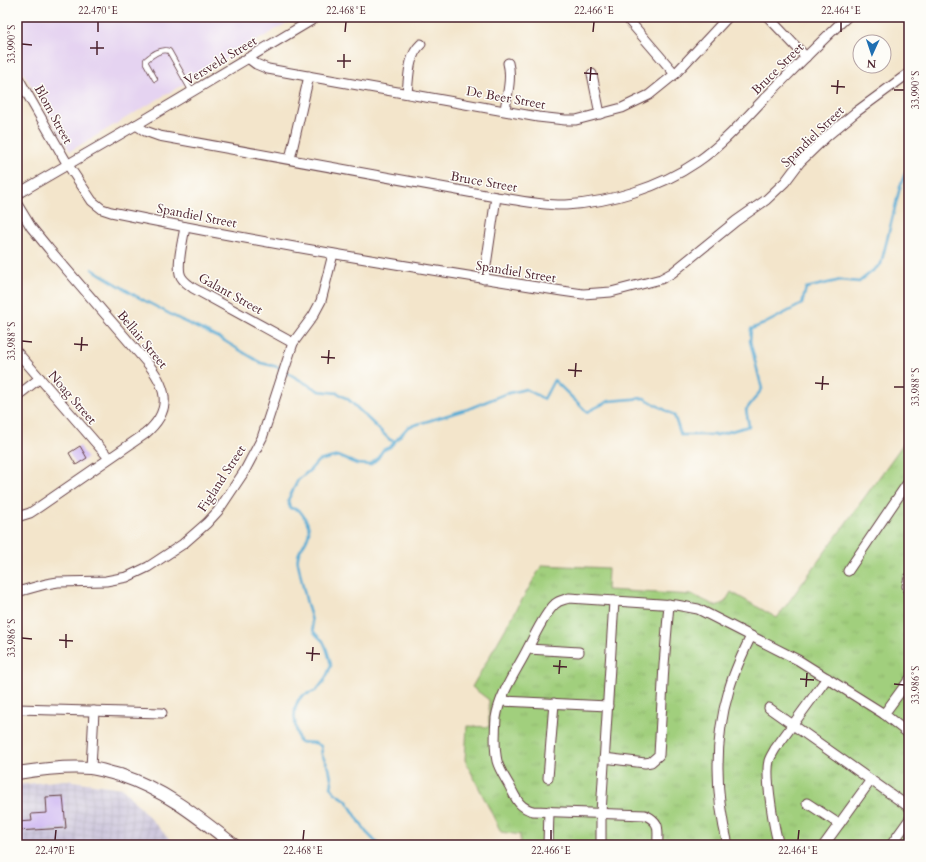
<svg xmlns="http://www.w3.org/2000/svg" width="926" height="862" font-family="Cardo,serif">
<defs>
<pattern id="industrial-grid" width="8" height="8" patternUnits="userSpaceOnUse"><rect width="8" height="8" fill="#c7c0d9"/><path d="M0 4h8M4 0v8" fill="none" stroke="#aca5ba"/></pattern>
<pattern id="grass-tufts" width="24" height="20" patternUnits="userSpaceOnUse"><rect width="24" height="20" fill="#a1cf7d"/><path d="M3 7l-1-3M5 7V3M7 7l1-3M15 17l-1-3M17 17v-4M19 17l1-3" fill="none" stroke="#8cb16c"/></pattern>
</defs>
<rect width="100%" height="100%" fill="#fdfcf7"/>
<filter id="ink" filterUnits="userSpaceOnUse"><feTurbulence type="fractalNoise" baseFrequency=".025" numOctaves="2"/><feDisplacementMap in="SourceGraphic" scale="8" xChannelSelector="R" yChannelSelector="G"/><feConvolveMatrix kernelMatrix="1 2 1 2 8 2 1 2 1" color-interpolation-filters="sRGB"/></filter>
<filter id="wash" filterUnits="userSpaceOnUse"><feTurbulence type="fractalNoise" baseFrequency=".012" numOctaves="4" result="noise"/><feDisplacementMap in="SourceGraphic" scale="16" xChannelSelector="R" yChannelSelector="G"/><feGaussianBlur stdDeviation="0.9" result="paint"/><feColorMatrix in="noise" values="0 0 0 0 0 0 0 0 0 0 0 0 0 0 0 0 0 1.4 0 .05"/><feComposite in="paint" operator="in"/></filter>
<g filter="url(#wash)">
<rect width="100%" height="100%" fill="#f3e5cb"/>
<polygon fill="#e5d3f1" points="17,17 297,17 70,151 17,62"/>
<polygon fill="url(#industrial-grid)" points="65,780 122,788 175,845 17,845 17,785"/>
<polygon fill="url(#grass-tufts)" stroke="#767754" points="909,436 909,845 520,845 520,835 501,832 465,760 467,726 489,727 489,700 472,687 542,565 608,568 607,590 693,595 716,606 725,602 731,592 777,618"/>
<g fill="none" stroke-linecap="round" stroke-linejoin="round">
<g stroke="#59abd4" stroke-width="2.5">
<polyline points="92,269 136,296 181,320 223,340 261,363 278,367 282,369"/>
<polyline points="286,372 319,391 338,393 349,400 390,440 395,441"/>
<path d="M379,845L366,832L346,800L335,793L331,787L332,783L329,768L322,755L321,746L315,743L299,742C296,729 290,708 301,697C304,694 311,693 315,691C323,685 328,674 331,665C329,657 327,648 323,641C320,638 317,636 314,632C312,628 312,622 311,617C305,600 302,581 298,563C294,544 324,539 299,510L290,508L288,500L298,480L310,470L318,461L338,456L357,464L370,465L378,458L383,450L390,447L408,427L468,409L505,394L526,389L544,399L554,380L587,412L609,401L644,398L674,415L681,435H717L749,426L746,410L762,389L750,341L751,329L764,324L802,304L806,288L841,280L859,282L881,264L900,187L909,163"/>
</g>
</g>
<g id="blocks">
<g fill="#c8adf2">
<polygon points="80,446 87,458 76,465 69,453"/>
<polygon points="63,796 66,828 17,831 17,822 32,821 31,814 47,813 46,797"/>
</g>
</g>
</g>
<g filter="url(#ink)">
<use href="#blocks" fill-opacity="0" stroke="#633d43" stroke-width="1"/>
<g fill="none" stroke-linecap="round" stroke-linejoin="round">
<defs>
<path id="lane" d="M155,79L146,63V60C152,55 161,48 169,51L192,92"/>
<g id="street">
<polyline points="626,17 675,74"/>
<polyline points="768,17 806,57"/>
<polyline points="248,58 256,64 268,69 538,117 565,120 576,120 622,108 649,95 675,74 728,17"/>
<polyline points="592,74 600,114"/>
<path d="M17,76L68,165L92,201L102,209L111,212C261,243 411,267 562,291L583,294L611,292L661,279L672,273L736,221L766,200L785,182L800,162L827,136L856,112L909,73"/>
<path d="M407,93C409,76 408,56 421,44"/>
<path d="M505,110C507,95 512,78 508,63"/>
<path d="M136,125L145,131L159,136L496,197C519,200 543,206 566,205C611,202 659,188 697,162C722,145 742,122 763,100C791,72 818,44 847,17"/>
<polyline points="290,159 309,76"/>
<polyline points="17,194 136,125 317,17"/>
<path d="M17,204L31,227L49,249L149,365C169,391 171,412 145,434L39,507L30,513L17,517"/>
<path d="M185,227C183,240 177,262 180,274C182,281 188,284 193,288L293,343"/>
<polyline points="484,279 496,197"/>
<polyline points="17,352 109,458"/>
<polyline points="17,396 40,378"/>
<polyline points="848,571 909,481"/>
<polyline points="909,578 907,586 909,593"/>
<polyline points="17,592 46,584 58,582 106,581 127,577 148,567 183,544 207,523 218,511 244,472 262,438 293,343 313,316 321,301 333,254"/>
<polyline points="528,649 579,652"/>
<polyline points="501,701 608,706"/>
<polyline points="769,708 909,807"/>
<polyline points="17,709 162,713"/>
<polyline points="884,714 909,680"/>
<polyline points="604,758 645,763 651,762 659,755 664,665 669,604"/>
<polyline points="91,768 94,711"/>
<polyline points="548,778 554,703"/>
<polyline points="807,803 839,824"/>
<polyline points="548,845 549,811"/>
<polyline points="601,845 601,813 614,601"/>
<path d="M658,845C657,830 662,823 645,815L533,811C518,807 516,798 509,785C505,778 499,769 497,761C494,748 495,731 496,718C500,693 517,670 528,648C535,635 544,614 555,604C559,600 564,600 569,598L676,605L698,609L798,660L884,714L909,734"/>
<path d="M728,845C715,795 714,740 729,690C734,671 743,653 751,636"/>
<path d="M779,845C774,830 765,775 769,761C770,757 773,753 775,749L827,678"/>
<polyline points="824,845 871,780"/>
<polyline points="891,845 909,820"/>
</g>
<path id="secondary" d="M17,773C42,769 65,766 90,768C100,769 110,773 120,775C165,790 197,816 234,845"/>
</defs>
<use href="#lane" stroke="#633d43" stroke-width="6"/>
<use href="#street" stroke="#633d43" stroke-width="11"/>
<use href="#secondary" stroke="#633d43" stroke-width="14"/>
<use href="#lane" stroke="#fff" stroke-width="4.5"/>
<use href="#street" stroke="#fff" stroke-width="9"/>
<use href="#secondary" stroke="#fff" stroke-width="12"/>
</g>
</g>
<path fill="none" stroke="#4a1f2b" stroke-width="1.5" d="M98,32V22M345,32L346,22M593,32L594,22M841,32V22M22,44L32,45M90,48H104M97,55V41M337,61H351M344,68V54M584,73L598,74M590,81L591,67M831,86L845,87M894,90H904M837,94L838,80M22,341L32,342M74,344L88,345M81,351L82,337M321,357L335,358M328,364L329,350M568,370L582,371M575,377L576,363M815,383L829,384M894,387H904M822,390L823,376M22,638L32,639M59,640L73,641M66,648V634M306,653L320,654M312,661L313,647M553,666L567,667M559,674L560,660M800,679L814,680M894,684L904,685M806,687L807,673M55,840L56,830M303,840L304,830M551,840V830M798,840L799,830"/>
<g text-anchor="middle" stroke-width="3" stroke-linejoin="round" paint-order="stroke">
<g font-size="13" fill="#4a1f2b" stroke="#fdfcf7">
<text transform="translate(220 60) rotate(-31)" y="5">Versveld Street</text>
<text transform="translate(777 68) rotate(-45)" y="5">Bruce Street</text>
<text transform="translate(506 97) rotate(10)" y="5">De Beer Street</text>
<text transform="translate(54 114) rotate(61)" y="5">Blom Street</text>
<text transform="translate(812 136) rotate(-44)" y="5">Spandiel Street</text>
<text transform="translate(484 181) rotate(10)" y="5">Bruce Street</text>
<text transform="translate(197 215) rotate(11)" y="5">Spandiel Street</text>
<text transform="translate(516 271) rotate(9)" y="5">Spandiel Street</text>
<text transform="translate(231 293) rotate(29)" y="5">Galant Street</text>
<text transform="translate(143 339) rotate(50)" y="5">Bellair Street</text>
<text transform="translate(73 397) rotate(49)" y="5">Noag Street</text>
<text transform="translate(221 478) rotate(-57)" y="5">Figland Street</text>
</g>
</g>
<rect width="926" height="862" fill="none" stroke="#fdfcf7" stroke-width="44"/>
<g transform="translate(872 54) rotate(183)"><circle r="19" fill="#fdfcf7" stroke="#b5a4a5"/>
<path d="M0-3L7 15L0 10L-7 15Z" fill="#1f6fb2"/>
<text y="-6" font-size="11" font-weight="bold" text-anchor="middle" fill="#4a1f2b">N</text>
</g>
<rect x="22" y="22" width="882" height="818" fill="none" stroke="#4a1f2b" stroke-width="1.5"/>
<g font-size="10" text-anchor="middle" fill="#4a1f2b">
<text x="98" y="14">22.470°E</text>
<text x="346" y="14">22.468°E</text>
<text x="594" y="14">22.466°E</text>
<text x="841" y="14">22.464°E</text>
<text transform="translate(11 44) rotate(-90)" y="4">33.990°S</text>
<text transform="translate(915 90) rotate(-90)" y="4">33.990°S</text>
<text transform="translate(11 341) rotate(-90)" y="4">33.988°S</text>
<text transform="translate(915 387) rotate(-90)" y="4">33.988°S</text>
<text transform="translate(11 638) rotate(-90)" y="4">33.986°S</text>
<text transform="translate(915 685) rotate(-90)" y="4">33.986°S</text>
<text x="55" y="854">22.470°E</text>
<text x="303" y="854">22.468°E</text>
<text x="551" y="854">22.466°E</text>
<text x="798" y="854">22.464°E</text>
</g>
</svg>
